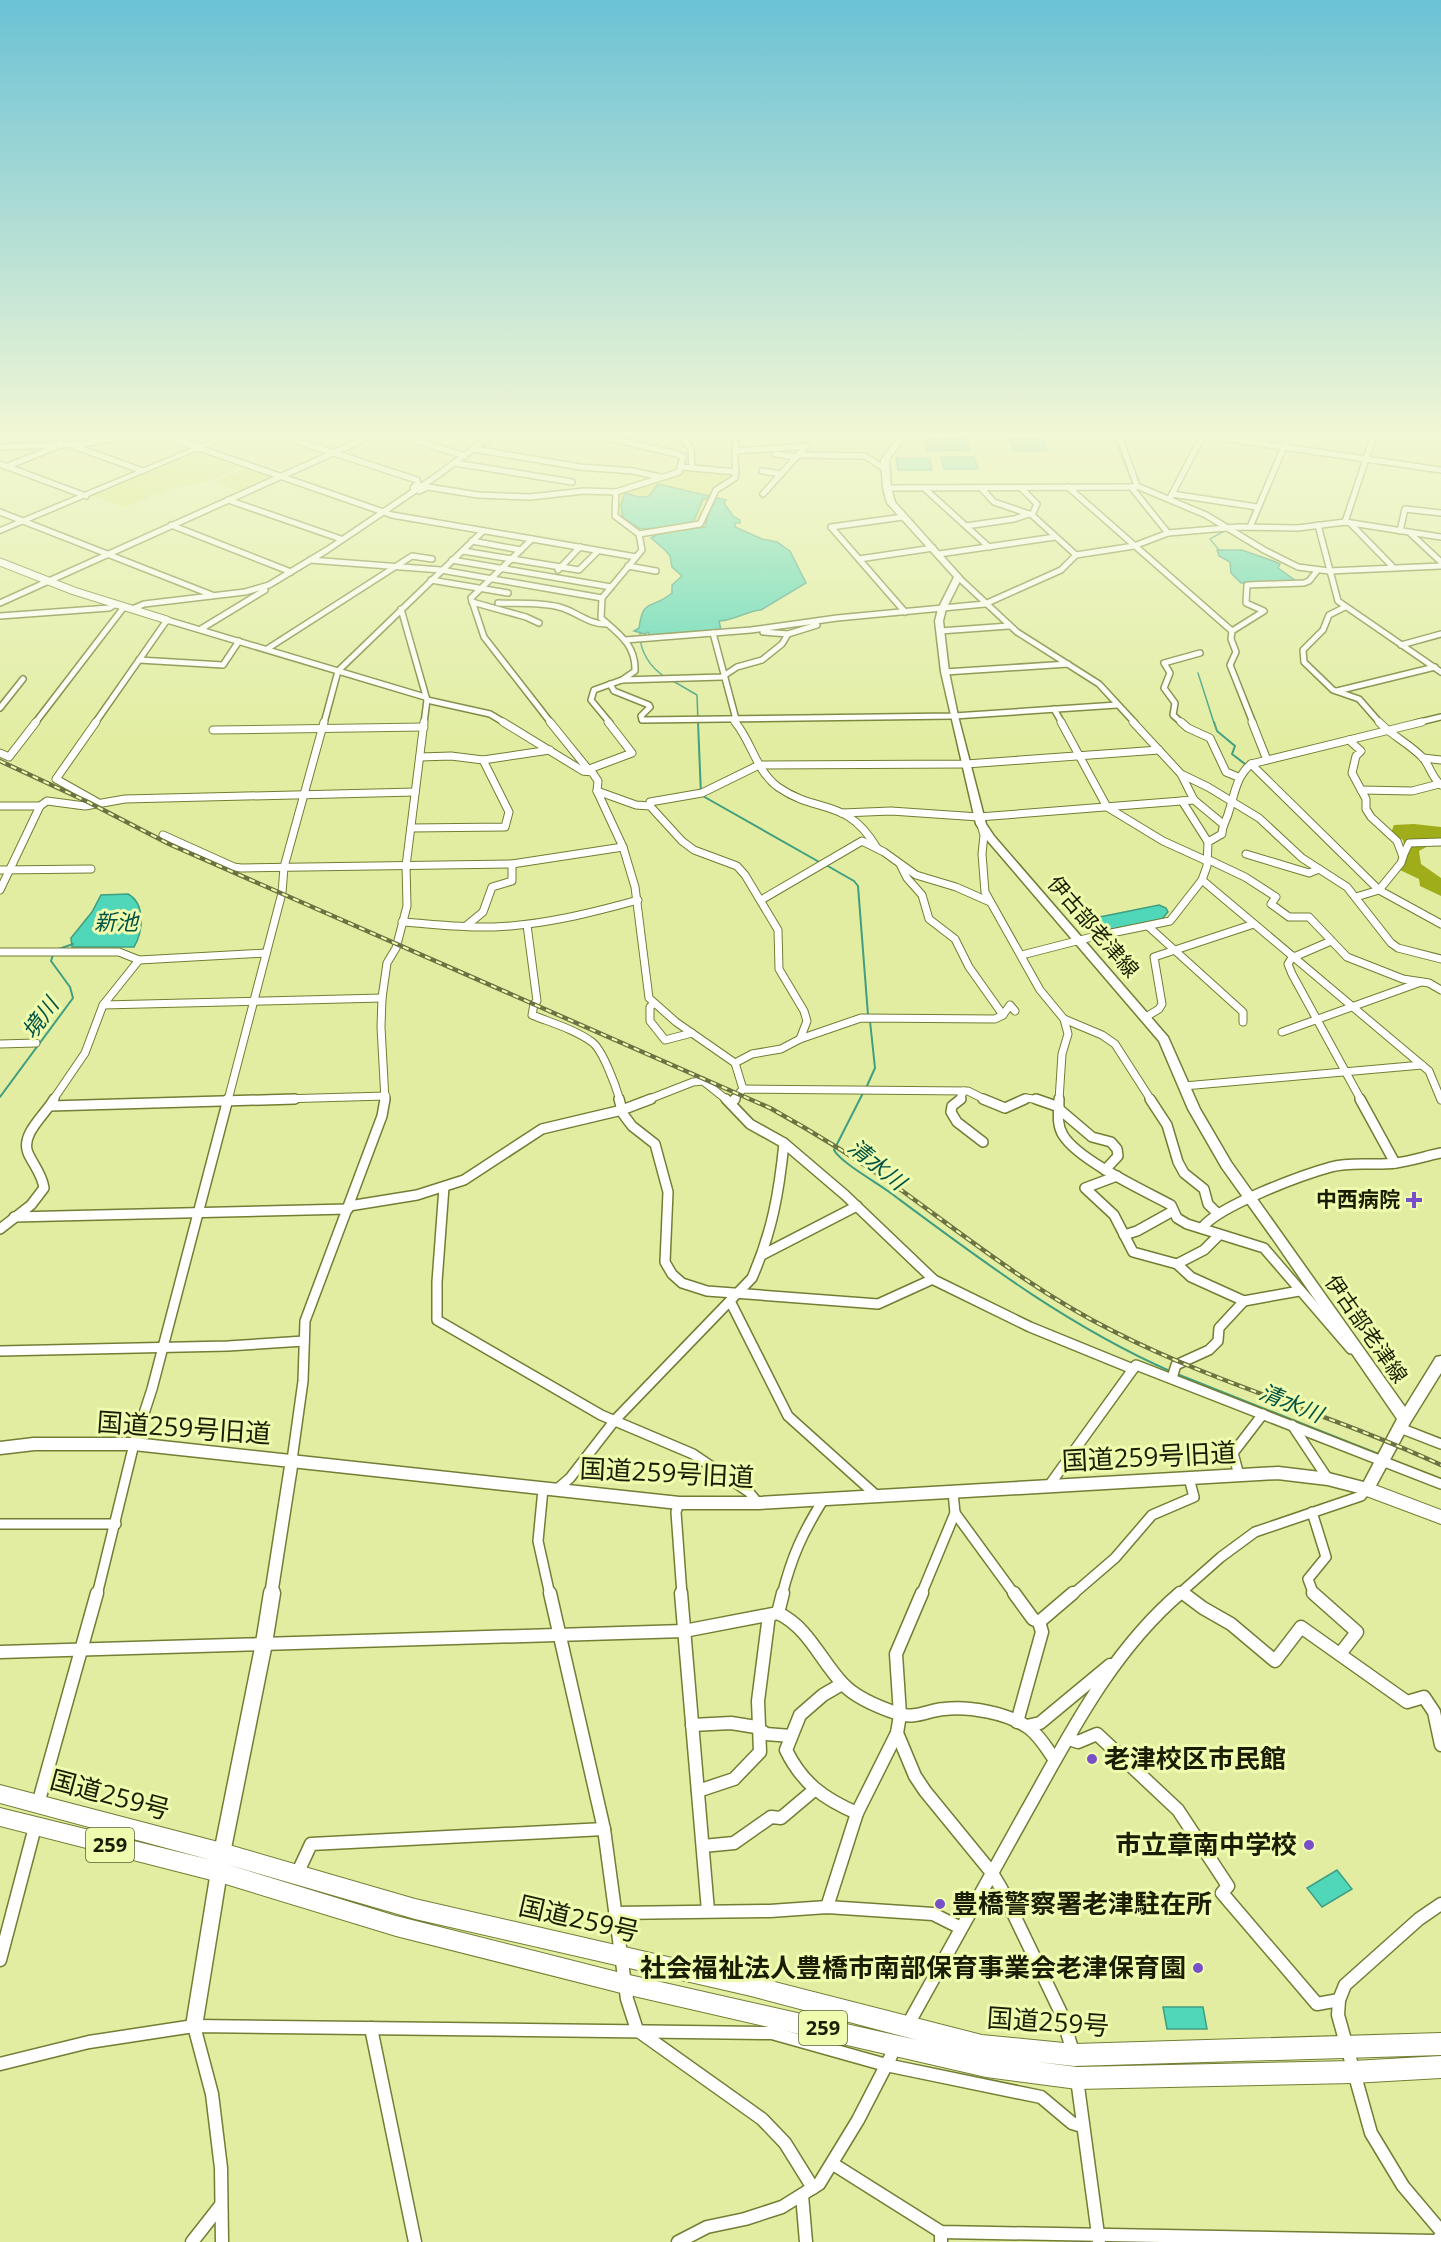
<svg xmlns="http://www.w3.org/2000/svg" width="1441" height="2242" font-family="'Open Sans','Noto Sans JP',sans-serif">
<rect width="100%" height="100%" fill="#e2eda1"/>
<g fill="#d4e26f">
<polygon points="200,451 245,466 210,480 167,490 125,507 93,496"/>
<polygon points="246,468 271,477 240,491 215,482"/>
<polygon points="683,469 734,473 731,480 712,491 698,522 640,533 618,517 618,492 681,472"/>
</g>
<polygon fill="#a0ad1a" points="1414,824 1441,827 1441,839 1419,851 1421,864 1441,878 1441,896 1420,886 1419,879 1400,870 1407,857 1403,840 1391,833 1394,825"/>
<g fill="#50d6b8" stroke="#409e81" stroke-width="1.5">
<polygon points="924,439 939,439 941,445 943,445 942,439 966,439 970,451 962,451 960,447 960,450 927,451"/>
<polygon points="1009,439 1017,439 1020,445 1018,439 1043,439 1048,451 1014,451"/>
<polygon points="941,457 974,457 978,469 944,469"/>
<polygon points="896,458 930,458 932,470 898,470"/>
<path d="M658,484L726,500L724,503L734,517L740,520V523H735V527L762,539L777,542L790,551L806,583L761,610C749,610 736,620 719,621L721,630L650,635L648,632L645,634L634,631L639,628C643,597 652,610 672,593V585L682,576L672,567L670,556L665,550L651,538L660,533L705,527L708,514L715,502L713,498L703,499L693,523L689,525L646,529L639,528L623,518L621,505L625,493L638,497H648Z"/>
<polygon points="1217,550 1242,550 1276,562 1280,564 1278,568 1299,583 1241,583 1231,573 1230,562 1219,556"/>
<path d="M128,894C146,904 143,932 134,947H72L71,938L92,912L101,895Z"/>
<polygon points="1159,905 1166,908 1168,912 1162,919 1094,933 1084,923 1085,920"/>
<polygon points="1337,1870 1352,1889 1322,1907 1307,1888"/>
<polygon points="1163,2007 1203,2007 1207,2029 1167,2029"/>
</g>
<g fill="none" stroke-linecap="round" stroke-linejoin="round">
<g stroke="#409e81" stroke-width="1.5">
<polyline points="1113,435 1133,484"/>
<polyline points="1219,550 1210,539 1226,530"/>
<path d="M640,632C639,651 650,667 665,677"/>
<polyline points="1198,673 1214,723"/>
<polyline points="673,681 697,695 698,723"/>
</g>
<g stroke="#409e81" stroke-width="2">
<polyline points="698,722 701,795 821,863"/>
<polyline points="1214,722 1217,731 1235,746 1232,754 1245,764"/>
<polyline points="826,865 854,881 858,886 868,1015"/>
<polyline points="56,950 73,944"/>
<polyline points="866,1088 875,1068 870,1021"/>
<path d="M863,1093L834,1150C841,1163 878,1183 892,1194C982,1261 1068,1326 1172,1372"/>
<polyline points="0,1097 73,998 70,987 51,961 53,955"/>
<polyline points="1177,1374 1381,1455"/>
</g>
<defs>
<g id="minor-far3">
<polyline points="279,435 417,480 418,483 413,488"/>
<polyline points="399,435 465,456"/>
<polyline points="681,435 691,449 692,467"/>
<polyline points="1119,435 1137,486 1206,515 1264,550 1298,567 1329,571 1441,566"/>
<polyline points="1202,435 1441,470"/>
<polyline points="0,447 84,444 131,435"/>
<polyline points="76,447 143,471"/>
<polyline points="199,448 392,515 532,539 471,598 484,637 551,723"/>
<polyline points="474,449 580,467 633,471 660,477"/>
<polyline points="736,451 807,446 798,455 865,456 885,469"/>
<polyline points="775,454 797,457"/>
<polyline points="455,463 572,482"/>
<polyline points="0,464 86,496"/>
<polyline points="6,467 60,445 58,435"/>
<polyline points="682,467 736,472"/>
<polyline points="762,471 781,474"/>
<polyline points="1068,487 1232,631 1231,639 1236,652 1230,665 1253,723"/>
<polyline points="1131,487 1168,533 1238,527 1298,528 1345,522 1441,537"/>
<polyline points="887,488 1136,487"/>
<polyline points="924,488 989,547"/>
<polyline points="981,488 994,502 1032,515 1076,555"/>
<polyline points="1021,488 1037,504 1032,515"/>
<polyline points="419,491 428,487 478,495 530,497 584,491 616,492 679,472 683,457 677,454 596,435"/>
<polyline points="763,494 798,455"/>
<polyline points="1172,494 1257,507"/>
<polyline points="1170,498 1203,435"/>
<polyline points="228,500 341,539"/>
<polyline points="0,512 212,595"/>
<polyline points="903,517 831,527 905,612"/>
<polyline points="1345,522 1374,435"/>
<polyline points="1350,523 1392,566"/>
<polyline points="171,525 291,572"/>
<polyline points="1318,525 1338,601 1441,672"/>
<polyline points="966,526 1014,519 1029,514"/>
<polyline points="1250,527 1289,435"/>
<polyline points="1400,531 1405,509 1441,513"/>
<path d="M639,534L700,524L716,490L735,478C737,464 732,448 738,435"/>
<polyline points="1411,534 1441,562"/>
<polyline points="532,539 636,557"/>
<polyline points="472,541 521,550"/>
<polyline points="463,551 579,570 598,551"/>
<polyline points="939,554 1055,537"/>
<polyline points="859,559 933,548"/>
<polyline points="310,560 441,570 602,598"/>
<polyline points="452,560 611,587"/>
<polyline points="628,566 656,571"/>
<polyline points="558,570 580,547"/>
<polyline points="958,577 1017,632 1099,684 1135,723"/>
<polyline points="431,580 508,593"/>
<polyline points="472,602 526,617 539,623"/>
<polyline points="0,603 373,435"/>
<path d="M498,603C518,604 539,602 559,607C576,611 589,625 607,624"/>
<polyline points="1345,607 1329,615 1323,630 1303,650 1304,662 1333,690 1359,699 1380,723"/>
<polyline points="132,609 144,604 245,592 269,585 327,550 438,475 492,435"/>
<polyline points="401,609 427,700 424,723"/>
<polyline points="0,616 109,608 116,604"/>
<polyline points="201,629 265,590"/>
<polyline points="940,631 1009,626"/>
<polyline points="1232,631 1264,611 1246,603 1247,585 1304,583 1309,581 1317,571"/>
<polyline points="763,632 788,634"/>
<polyline points="713,633 737,723"/>
<polyline points="625,640 751,630 837,618 985,604 1061,570 1076,555 1134,546 1168,533"/>
<polyline points="1401,645 1441,634"/>
<polyline points="267,649 412,556 432,559"/>
<polyline points="139,660 223,665 239,641"/>
<polyline points="945,672 1068,664"/>
<polyline points="622,680 722,677 737,667 762,660 782,644 788,634 817,625"/>
<polyline points="610,684 614,691 649,705 650,707 641,716 642,720 954,716 1117,705"/>
<polyline points="1337,691 1435,667"/>
<polyline points="427,700 490,714 505,723"/>
<polyline points="0,708 23,679"/>
<polyline points="1054,709 1062,723"/>
<polyline points="35,723 124,607"/>
<polyline points="95,723 167,620 425,697"/>
<polyline points="324,723 338,671 483,531"/>
<path d="M610,723L591,700L594,690L622,680L635,671C636,645 619,634 601,618L602,598L642,550L639,534L615,516L616,492"/>
<polyline points="1182,723 1173,715 1175,703 1164,688 1170,673 1164,663 1200,653"/>
<polyline points="1416,723 1441,717"/>
</g>
<g id="minor-far2">
<polyline points="96,722 56,779 97,802"/>
<polyline points="503,722 583,771 592,772 598,781 597,791 623,847 635,887 649,998 676,1022 735,1063 743,1089"/>
<polyline points="550,722 588,769"/>
<path d="M735,722C752,742 756,771 778,787C818,815 846,796 877,848"/>
<polyline points="1061,722 1107,807 1163,841 1207,861"/>
<polyline points="1181,722 1188,728 1210,738 1226,772 1238,777"/>
<polyline points="1252,722 1267,760"/>
<path d="M1379,722C1392,736 1410,744 1423,758C1430,766 1432,778 1441,785"/>
<polyline points="213,730 424,727"/>
<polyline points="1349,740 1361,751 1356,756 1352,773 1366,799 1366,809 1371,817 1397,841 1403,857 1401,863 1379,890 1356,897"/>
<polyline points="0,753 9,757 36,722"/>
<polyline points="420,757 451,756 483,760 550,750"/>
<polyline points="1423,758 1441,760"/>
<polyline points="1251,764 1379,890 1441,924"/>
<polyline points="584,771 632,753 608,722"/>
<polyline points="1181,774 1208,787 1259,818 1302,858 1347,887 1391,943 1398,948 1441,959"/>
<polyline points="1361,790 1412,791 1439,784"/>
<polyline points="597,791 636,805 650,806 682,841 694,850 737,866 745,875 778,930 779,969 804,1011 807,1021 800,1039"/>
<polyline points="1194,800 1223,824"/>
<polyline points="1182,801 1208,842"/>
<polyline points="0,806 40,806"/>
<polyline points="650,806 650,802 702,793 759,765 966,764 1159,750"/>
<polyline points="842,813 891,811 979,817 1194,800 1181,774 1133,722"/>
<polyline points="981,825 984,835 982,854 985,892 1040,990 1064,1019 1068,1034 1062,1054 1059,1100"/>
<polyline points="411,828 505,827 509,812 483,760"/>
<polyline points="163,835 234,867 241,868 512,864 623,847"/>
<polyline points="1246,854 1309,873 1319,869"/>
<polyline points="1403,856 1409,843 1441,842"/>
<polyline points="1207,859 1245,877 1276,897 1271,904 1289,917 1309,917 1347,957 1403,979 1429,983 1441,990"/>
<polyline points="901,866 907,878 922,895 929,919 955,939 969,967 1003,1015"/>
<polyline points="0,870 91,869"/>
<polyline points="1202,880 1429,1071 1441,1100"/>
<polyline points="0,890 40,806 47,801 85,806 125,799 415,792"/>
<polyline points="761,900 862,841 884,852 916,875 956,887 990,902"/>
<path d="M402,922C432,924 463,928 494,927C543,925 591,913 638,900"/>
<path d="M527,925L537,1001L534,1004L532,1015C552,1023 574,1029 592,1042C603,1050 616,1087 620,1100"/>
<polyline points="466,926 483,912 492,887 512,881 512,864"/>
<polyline points="1149,927 1243,1012 1243,1022"/>
<polyline points="0,952 119,952 139,960 266,953"/>
<path d="M1022,955L1092,937L1170,921L1202,880L1207,866L1208,842L1222,834C1222,825 1227,820 1229,811C1235,793 1236,777 1251,764L1422,722"/>
<polyline points="1293,956 1288,964 1292,974 1361,1100"/>
<polyline points="1294,957 1331,941"/>
<polyline points="653,1004 650,1007 650,1021 665,1040 692,1033"/>
<polyline points="103,1005 382,998"/>
<polyline points="1146,1017 1159,1009 1162,1004 1154,957 1254,924"/>
<polyline points="1064,1019 1102,1035 1115,1044 1151,1100"/>
<polyline points="1282,1032 1421,982"/>
<polyline points="0,1044 36,1043"/>
<polyline points="735,1063 752,1054 781,1049 800,1039 861,1018 995,1019 1003,1015 1010,1005 1015,1011"/>
<polyline points="1184,1086 1422,1065"/>
<polyline points="53,1100 85,1053 103,1005 139,960"/>
<polyline points="228,1100 282,893 284,867 324,722"/>
<polyline points="245,1100 386,1096"/>
<polyline points="385,1100 381,1027 382,998 387,963 396,948 407,906 406,866 424,722"/>
<polyline points="647,1100 693,1082 703,1081 727,1100"/>
<polyline points="733,1100 743,1089 968,1091 986,1100"/>
<polyline points="959,1100 964,1091"/>
<polyline points="1022,1100 1026,1098 1040,1100"/>
</g>
<g id="minor-far1">
<polyline points="619,1099 623,1114 632,1126 655,1144 668,1192 665,1262 672,1274 682,1283 707,1291 878,1304 933,1279"/>
<polyline points="726,1099 750,1124 784,1143 845,1195 934,1280 1030,1327 1133,1369"/>
<polyline points="961,1099 952,1106 951,1112 957,1122 983,1142"/>
<polyline points="983,1099 1005,1108 1025,1099"/>
<polyline points="1036,1099 1059,1107"/>
<path d="M1059,1099C1059,1111 1056,1124 1063,1135C1078,1160 1143,1190 1171,1205L1177,1218L1187,1224L1264,1248L1351,1349"/>
<polyline points="1150,1099 1167,1125 1178,1162 1184,1173 1204,1189 1208,1204 1217,1213"/>
<polyline points="1360,1099 1395,1163"/>
<polyline points="731,1103 735,1099"/>
<polyline points="50,1106 295,1099"/>
<polyline points="1059,1109 1092,1137 1111,1142 1117,1149 1118,1156 1105,1170"/>
<polyline points="1117,1176 1085,1188 1114,1215 1133,1252 1177,1264"/>
<polyline points="444,1187 437,1282 437,1320 601,1415 693,1454 749,1492 758,1503"/>
<polyline points="349,1206 417,1195 464,1180 542,1129 622,1110 651,1099"/>
<polyline points="14,1217 348,1209"/>
<path d="M1202,1228C1218,1206 1302,1175 1331,1167C1352,1161 1374,1166 1396,1163C1411,1161 1426,1156 1441,1153"/>
<path d="M0,1229L31,1205L44,1188C42,1174 34,1166 28,1153C20,1134 46,1114 54,1099"/>
<polyline points="1124,1235 1137,1231 1173,1211"/>
<polyline points="1219,1235 1204,1250 1177,1264 1191,1277 1244,1301 1299,1291"/>
<polyline points="762,1255 857,1206"/>
<polyline points="730,1301 788,1416 877,1496"/>
<polyline points="0,1351 228,1346 304,1341"/>
<polyline points="1172,1378 1176,1365 1209,1350 1218,1341 1219,1328 1244,1301"/>
<polyline points="1292,1425 1328,1479"/>
<polyline points="1400,1428 1441,1444"/>
<polyline points="292,1460 303,1381 305,1321 382,1116 385,1099"/>
<polyline points="1239,1475 1233,1453 1263,1414"/>
<polyline points="1048,1487 1136,1365 1441,1484"/>
<polyline points="543,1489 538,1541 550,1595"/>
<path d="M556,1490L570,1478L615,1420L752,1278C772,1232 779,1193 784,1143"/>
<polyline points="679,1503 676,1512 682,1595"/>
<polyline points="1312,1512 1326,1557 1308,1579 1314,1595"/>
<polyline points="955,1513 1015,1595"/>
<polyline points="0,1524 116,1524"/>
<polyline points="1182,1592 1185,1595"/>
<polyline points="97,1595 134,1444 152,1389 228,1099"/>
<path d="M782,1595C792,1556 802,1534 823,1500"/>
<polyline points="921,1595 955,1513 953,1492"/>
<polyline points="1072,1595 1115,1558 1152,1515 1194,1497 1189,1478"/>
<polyline points="1178,1595 1221,1557 1255,1532 1361,1496 1367,1489"/>
</g>
<g id="minor">
<polyline points="550,1593 604,1829 627,1999 637,2030 762,2119 785,2143 813,2188"/>
<polyline points="681,1593 708,1911"/>
<polyline points="922,1593 896,1654 900,1715 897,1733 915,1776 925,1791 992,1873 1001,1888 1061,2013 1074,2055"/>
<polyline points="1014,1593 1033,1619 1039,1622 1042,1632 1017,1722"/>
<polyline points="1183,1593 1203,1608 1231,1624 1275,1661 1301,1627 1407,1702 1424,1697 1434,1712 1441,1745"/>
<polyline points="1313,1593 1357,1632 1340,1654"/>
<polyline points="778,1613 783,1593"/>
<polyline points="1039,1622 1073,1593"/>
<path d="M0,1652L684,1631L778,1613C809,1628 820,1660 843,1684C856,1698 881,1708 899,1714C915,1719 929,1710 944,1709C969,1706 1008,1713 1029,1728C1040,1736 1047,1749 1055,1760"/>
<path d="M842,1684L823,1695L800,1715L786,1750C802,1783 824,1799 857,1813"/>
<polyline points="692,1725 731,1723 756,1727 766,1734 791,1736"/>
<polyline points="1027,1726 1040,1723 1110,1665"/>
<polyline points="1069,1739 1078,1742 1097,1734 1178,1810 1228,1886 1222,1893 1317,2004 1339,2000"/>
<polyline points="698,1791 734,1779 760,1752 758,1701 769,1615"/>
<polyline points="38,1804 97,1593"/>
<polyline points="703,1846 734,1843 771,1817 781,1818 813,1791"/>
<polyline points="297,1874 311,1844 604,1829"/>
<polyline points="1441,1904 1419,1919 1345,1985 1339,2000 1338,2015 1371,2133 1403,2186 1441,2231"/>
<polyline points="827,1907 857,1813 897,1733"/>
<polyline points="615,1913 770,1911 827,1907 933,1914 961,1928"/>
<polyline points="0,1960 35,1827"/>
<path d="M911,2019C949,1950 988,1881 1026,1812C1070,1734 1111,1652 1180,1593"/>
<polyline points="194,2026 212,2094 221,2168 222,2242"/>
<polyline points="371,2028 415,2242"/>
<polyline points="0,2064 89,2042 194,2026 772,2033 886,2065 1041,2097 1072,2123 1082,2126"/>
<polyline points="1077,2079 1099,2242"/>
<polyline points="833,2164 941,2232 1436,2241 1441,2237"/>
<polyline points="802,2195 806,2242"/>
<polyline points="941,2232 941,2242"/>
<polyline points="192,2242 221,2205"/>
<polyline points="678,2242 707,2227 745,2219 782,2207 819,2184 858,2120 891,2056"/>
</g>
<g id="tertiary-far2">
<polyline points="167,435 199,448"/>
<polyline points="0,562 74,591 167,620"/>
</g>
<g id="tertiary-far1">
<polyline points="0,1448 34,1444 134,1444 679,1503 758,1503 1278,1473 1328,1479 1367,1489"/>
<polyline points="271,1595 292,1460"/>
</g>
<polyline id="tertiary" points="194,2026 222,1853 264,1643 272,1593"/>
<g id="secondary">
<polygon points="224,435 233,435 0,533 0,528"/>
<polygon points="900,435 906,435 889,460 891,488 895,502 962,577 946,609 943,621 949,672 958,716 986,824 994,836 1168,1037 1200,1109 1231,1162 1405,1407 1436,1357 1441,1356 1441,1373 1410,1423 1372,1493 1367,1495 1362,1493 1360,1489 1397,1419 1275,1242 1222,1168 1188,1109 1159,1041 987,840 976,824 941,672 935,621 938,609 954,577 887,503 883,488 881,460"/>
</g>
<g id="trunk">
<polygon points="1367,1482 1441,1510 1441,1524 1361,1494 1359,1489 1361,1484"/>
<polygon points="0,1785 222,1843 415,1899 751,1976 982,2035 1074,2044 1441,2033 1441,2055 1074,2066 1038,2062 1077,2067 1353,2061 1441,2056 1441,2078 1353,2083 1077,2089 986,2077 625,1994 396,1936 219,1882 0,1826 0,1808 219,1862 396,1916 625,1974 917,2040 751,1996 415,1919 222,1863 0,1803"/>
</g>
</defs>
<use href="#minor-far3" stroke="#747d33" stroke-width="8"/>
<use href="#minor-far2" stroke="#747d33" stroke-width="9"/>
<use href="#minor-far1" stroke="#747d33" stroke-width="12"/>
<use href="#minor" stroke="#747d33" stroke-width="15"/>
<use href="#tertiary-far2" stroke="#747d33" stroke-width="9"/>
<use href="#tertiary-far1" stroke="#747d33" stroke-width="15"/>
<use href="#tertiary" stroke="#747d33" stroke-width="19"/>
<use href="#secondary" stroke="#747d33" stroke-width="3"/>
<use href="#trunk" stroke="#747d33" stroke-width="2"/>
<use href="#minor-far3" stroke="#fff" stroke-width="5"/>
<use href="#minor-far2" stroke="#fff" stroke-width="7"/>
<use href="#minor-far1" stroke="#fff" stroke-width="9"/>
<use href="#minor" stroke="#fff" stroke-width="12"/>
<use href="#tertiary-far2" stroke="#fff" stroke-width="7"/>
<use href="#tertiary-far1" stroke="#fff" stroke-width="12"/>
<use href="#tertiary" stroke="#fff" stroke-width="16"/>
<use href="#secondary" fill="#fff" fill-rule="evenodd"/>
<use href="#trunk" fill="#fff" fill-rule="evenodd"/>
<defs>
<path id="rail" d="M0,761L88,802L169,844L770,1108C815,1133 859,1160 901,1190C970,1240 1037,1293 1113,1331C1218,1385 1334,1415 1441,1465"/>
</defs>
<use href="#rail" stroke="#6c7242" stroke-width="4.5"/>
<use href="#rail" stroke="#effbae" stroke-width="2" stroke-dasharray="6" stroke-linecap="butt"/>
</g>
<linearGradient id="sky" x2="0" y2="1"><stop stop-color="#6bc2d5"/><stop offset="0.58" stop-color="#f2f7d5"/><stop offset="1" stop-color="#f2f7d5" stop-opacity="0"/></linearGradient>
<rect width="1441" height="749" fill="url(#sky)"/>
<g fill="#784fc8" stroke="#effbae" stroke-width="2">
<path d="M1411 1191h6v6h6v6h-6v6h-6v-6h-6v-6h6z"/>
<circle cx="1092" cy="1759" r="6"/>
<circle cx="1309" cy="1845" r="6"/>
<circle cx="940" cy="1904" r="6"/>
<circle cx="1198" cy="1968" r="6"/>
</g>
<g text-anchor="middle" stroke-width="6" stroke-linejoin="round" paint-order="stroke">
<g fill="#effbae" stroke="#5a6035" stroke-width="1.5">
<rect x="86" y="1828" width="48" height="34" rx="4.5"/>
<rect x="799" y="2011" width="48" height="34" rx="4.5"/>
</g>
<g font-size="20" font-weight="bold" fill="#1a1d01">
<text x="110" y="1852">259</text>
<text x="823" y="2035">259</text>
</g>
<g font-size="21" fill="#1a1d01" stroke="#effbae">
<text transform="translate(1093 927) rotate(49)" y="7">伊古部老津線</text>
<text transform="translate(1366 1329) rotate(55)" y="7">伊古部老津線</text>
</g>
<g font-size="21" font-weight="bold" fill="#1a1d01" stroke="#effbae" text-anchor="end">
<text x="1400" y="1207">中西病院</text>
</g>
<g font-size="22" font-style="italic" fill="#005243" stroke="#effbae">
<text x="116" y="930">新池</text>
<text transform="translate(40 1018) rotate(-54)" y="8">境川</text>
<text transform="translate(877 1164) rotate(39)" y="8">清水川</text>
<text transform="translate(1291 1403) rotate(22)" y="8">清水川</text>
</g>
<g font-size="26" fill="#1a1d01" stroke="#effbae">
<text transform="translate(184 1428) rotate(4)" y="9">国道259号旧道</text>
<text transform="translate(1149 1457) rotate(-3)" y="9">国道259号旧道</text>
<text transform="translate(667 1473) rotate(3)" y="9">国道259号旧道</text>
<text transform="translate(110 1795) rotate(15)" y="9">国道259号</text>
<text transform="translate(579 1919) rotate(13)" y="9">国道259号</text>
<text transform="translate(1048 2022) rotate(4)" y="9">国道259号</text>
</g>
<g font-size="26" font-weight="bold" fill="#1a1d01" stroke="#effbae" text-anchor="start">
<text x="1104" y="1768">老津校区市民館</text>
<text x="1297" y="1854" text-anchor="end">市立章南中学校</text>
<text x="952" y="1913">豊橋警察署老津駐在所</text>
<text x="1186" y="1977" text-anchor="end">社会福祉法人豊橋市南部保育事業会老津保育園</text>
</g>
</g>
</svg>
